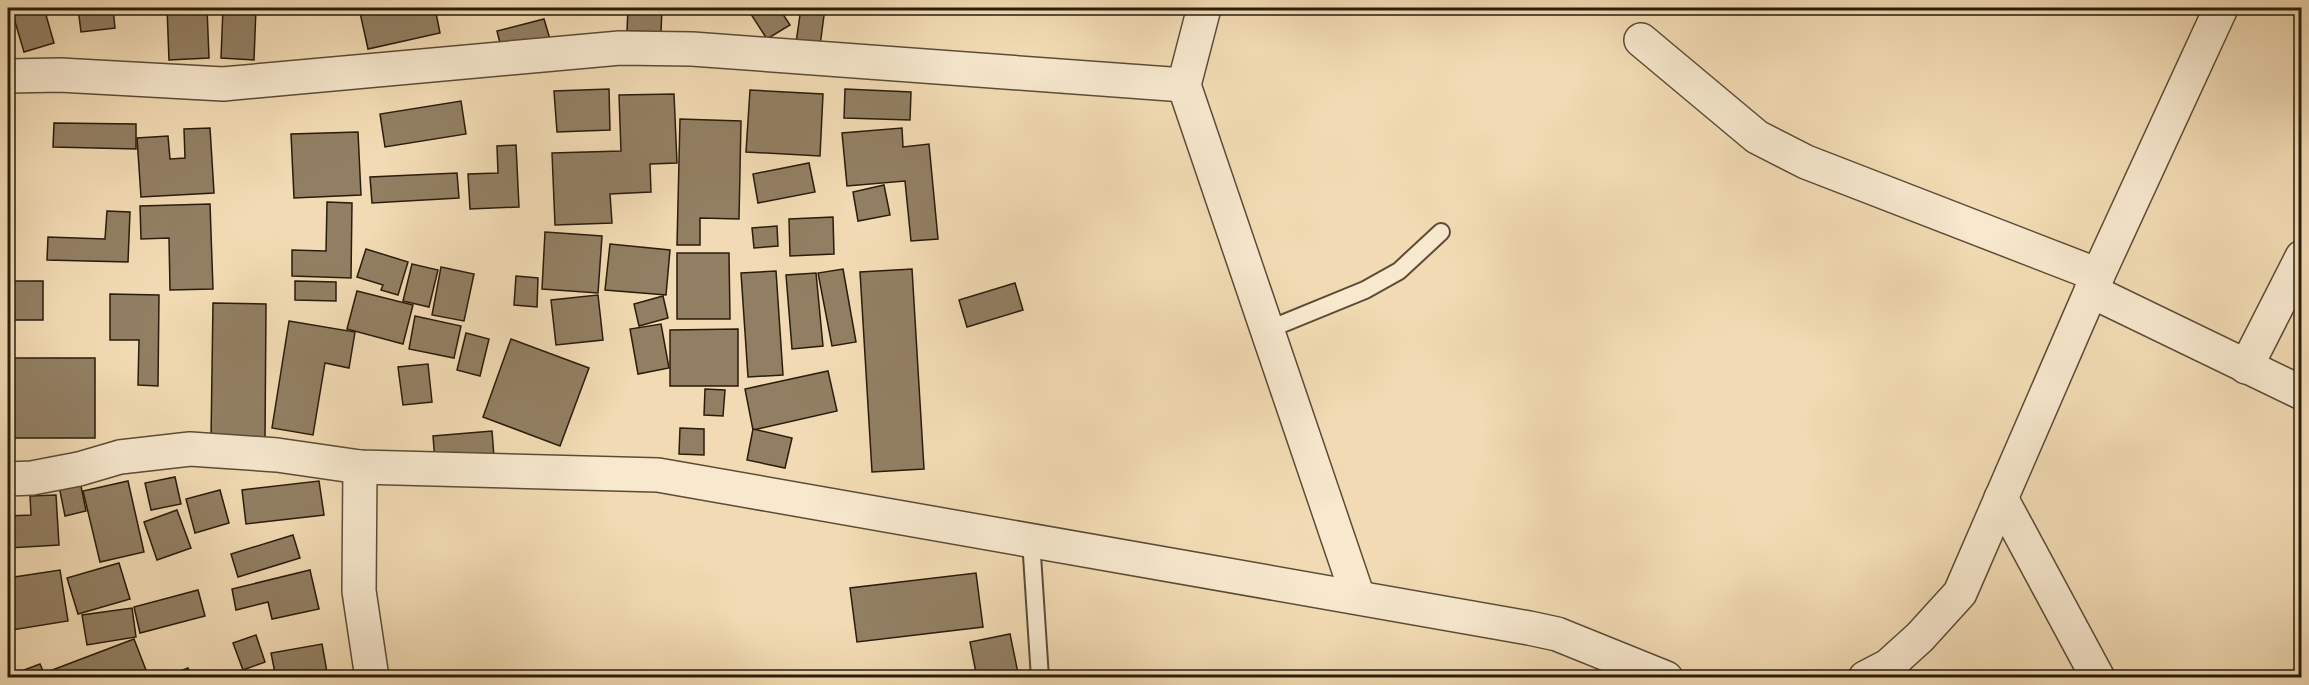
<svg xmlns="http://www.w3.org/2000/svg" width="2309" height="685" font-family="Cardo,serif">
<rect width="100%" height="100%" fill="#f2dbb4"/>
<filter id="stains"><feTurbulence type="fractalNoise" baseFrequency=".00333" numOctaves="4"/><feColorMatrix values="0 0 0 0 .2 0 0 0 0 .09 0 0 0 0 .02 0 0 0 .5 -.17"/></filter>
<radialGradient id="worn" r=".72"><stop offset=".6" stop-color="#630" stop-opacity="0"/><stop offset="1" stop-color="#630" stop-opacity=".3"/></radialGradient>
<g fill="#927f63" stroke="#291c0b" stroke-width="1.5">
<polygon points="11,8 44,8 54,43 24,52"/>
<polygon points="78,8 113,8 115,28 81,32"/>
<polygon points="167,8 207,8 209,58 169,60"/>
<polygon points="223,8 256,8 254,60 221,58"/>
<polygon points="359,8 435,8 440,33 368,49"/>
<polygon points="511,8 556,8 557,10 511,13"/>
<polygon points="628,8 662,8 661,32 627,31"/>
<polygon points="747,8 779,8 790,25 767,39"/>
<polygon points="801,8 825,8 819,53 795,50"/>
<polygon points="544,19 552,46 504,59 497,31"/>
<polygon points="609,89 610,130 557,132 554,91"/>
<polygon points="845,89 911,92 910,120 844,118"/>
<polygon points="750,90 823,94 820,156 746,152"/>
<polygon points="674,94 677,163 650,164 651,192 610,194 612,223 555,225 552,153 621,151 619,95"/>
<polygon points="461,101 466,134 385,147 380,114"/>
<polygon points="680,119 741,121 739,219 700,218 700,245 677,245"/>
<polygon points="54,123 136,124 136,149 53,147"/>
<polygon points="210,128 214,193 141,197 137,138 168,136 170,159 185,158 184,129"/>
<polygon points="902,128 903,147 929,144 938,239 911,241 905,181 847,186 842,133"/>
<polygon points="358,132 361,195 294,198 291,134"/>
<polygon points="516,145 519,207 470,209 468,174 498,173 497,146"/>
<polygon points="809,163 815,192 758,203 753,174"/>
<polygon points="457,173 459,198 372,203 370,177"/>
<polygon points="884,185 890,215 858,221 853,192"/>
<polygon points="327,202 352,203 351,278 292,276 292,250 326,251"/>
<polygon points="210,204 213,289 170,290 169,238 141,239 140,206"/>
<polygon points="107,211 130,212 128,262 47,260 48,237 105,239"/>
<polygon points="833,217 834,254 790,256 789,219"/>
<polygon points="777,226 778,246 754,248 752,228"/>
<polygon points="545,232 602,236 598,293 542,289"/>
<polygon points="610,244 670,250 666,295 605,290"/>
<polygon points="366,249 408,262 398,295 381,290 383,285 357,277"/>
<polygon points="677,253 729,253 730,319 677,319"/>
<polygon points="412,264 438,270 429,307 403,301"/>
<polygon points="441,267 474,274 464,321 432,315"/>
<polygon points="843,269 856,342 832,346 818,273"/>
<polygon points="912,269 924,469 872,472 860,272"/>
<polygon points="776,271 783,375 748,377 741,273"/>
<polygon points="816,273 823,346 792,349 786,275"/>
<polygon points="516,276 538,278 537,307 514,305"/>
<polygon points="8,281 43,281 43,320 9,320 9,334 8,334"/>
<polygon points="295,281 336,282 336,301 295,300"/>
<polygon points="1015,283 1023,310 967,327 959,300"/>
<polygon points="357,291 413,305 403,344 347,329"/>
<polygon points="110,294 159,295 158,386 138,385 139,340 110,340"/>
<polygon points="598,295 603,340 556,345 551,300"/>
<polygon points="663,296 668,318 639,326 634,304"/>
<polygon points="213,303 266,304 265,441 211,439"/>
<polygon points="415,316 461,326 454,358 409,349"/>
<polygon points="289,321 355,332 349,368 325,363 313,435 272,428"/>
<polygon points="661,324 669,368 638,374 630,329"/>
<polygon points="738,329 738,386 670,386 670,330"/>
<polygon points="466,333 489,339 480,376 457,370"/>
<polygon points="511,339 589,368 560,446 483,417"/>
<rect x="8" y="358" width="87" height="80"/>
<polygon points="428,364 432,402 403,405 398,367"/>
<polygon points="828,371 837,411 753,430 745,389"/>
<polygon points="705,389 725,390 723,416 704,415"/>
<polygon points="680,428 704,429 704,455 679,454"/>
<polygon points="753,429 792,438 785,468 747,460"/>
<polygon points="492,431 494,457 435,461 433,436"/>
<polygon points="175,477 181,504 151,510 145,483"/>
<polygon points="80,481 86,511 65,516 59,486"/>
<polygon points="128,481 144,552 100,562 83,491"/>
<polygon points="319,481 324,515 246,524 242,490"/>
<polygon points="220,490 229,523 195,533 186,499"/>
<polygon points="56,495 59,545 8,548 8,516 31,515 30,496"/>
<polygon points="177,510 191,548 157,560 144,522"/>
<polygon points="293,535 300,558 238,577 231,554"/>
<polygon points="119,563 130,599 78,614 67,578"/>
<polygon points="60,570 68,621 12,630 8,598 8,578"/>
<polygon points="310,570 319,609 272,619 268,602 236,610 232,589"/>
<polygon points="976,573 983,627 857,642 850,588"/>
<polygon points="198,590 205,616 140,633 134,607"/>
<polygon points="132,608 136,637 87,645 82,615"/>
<polygon points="1010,634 1019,678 977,678 970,642"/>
<polygon points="256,635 265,662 243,670 233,643"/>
<polygon points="134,639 146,670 127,678 49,678 47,672"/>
<polygon points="322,644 328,678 276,678 271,653"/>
<polygon points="40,664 46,678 8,678 8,676"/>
<polygon points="188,668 192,678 162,678"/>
<polygon points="232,672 234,678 215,678"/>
</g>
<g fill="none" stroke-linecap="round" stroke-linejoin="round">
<defs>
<g id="service">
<polyline points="1267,330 1365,290 1399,271 1441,232"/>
<polyline points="1031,540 1040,678"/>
</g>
<g id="minor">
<polyline points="1204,8 1184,85 1358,597"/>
<polyline points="1641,40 1757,137 1806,162 2098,275"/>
<polyline points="8,76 60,75 223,84 620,48 692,49 1184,85"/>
<polyline points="2091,291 2302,393"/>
<polyline points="2246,367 2302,257"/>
<polyline points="360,467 359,591 372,678"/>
<polyline points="8,479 32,478 79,469 120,457 190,449 277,455 360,467 658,475 1529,628 1557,634 1666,678"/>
<polyline points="2001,498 2098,678"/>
<polyline points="1865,678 1888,666 1920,637 1960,593 2098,275 2221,8"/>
</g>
</defs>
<use href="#service" stroke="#5b4c35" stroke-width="20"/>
<use href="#minor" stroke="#5b4c35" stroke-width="36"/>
<use href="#service" stroke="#f7e8ce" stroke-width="16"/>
<use href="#minor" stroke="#f7e8ce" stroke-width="33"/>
</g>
<rect width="2309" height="685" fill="none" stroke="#f2dbb4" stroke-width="30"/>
<rect x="9" y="9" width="2291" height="667" fill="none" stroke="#291c0b" stroke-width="3"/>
<rect x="15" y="15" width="2279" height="655" fill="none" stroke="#291c0b" stroke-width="1.5"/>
<rect width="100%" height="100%" filter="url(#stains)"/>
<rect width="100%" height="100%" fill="url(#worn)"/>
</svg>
